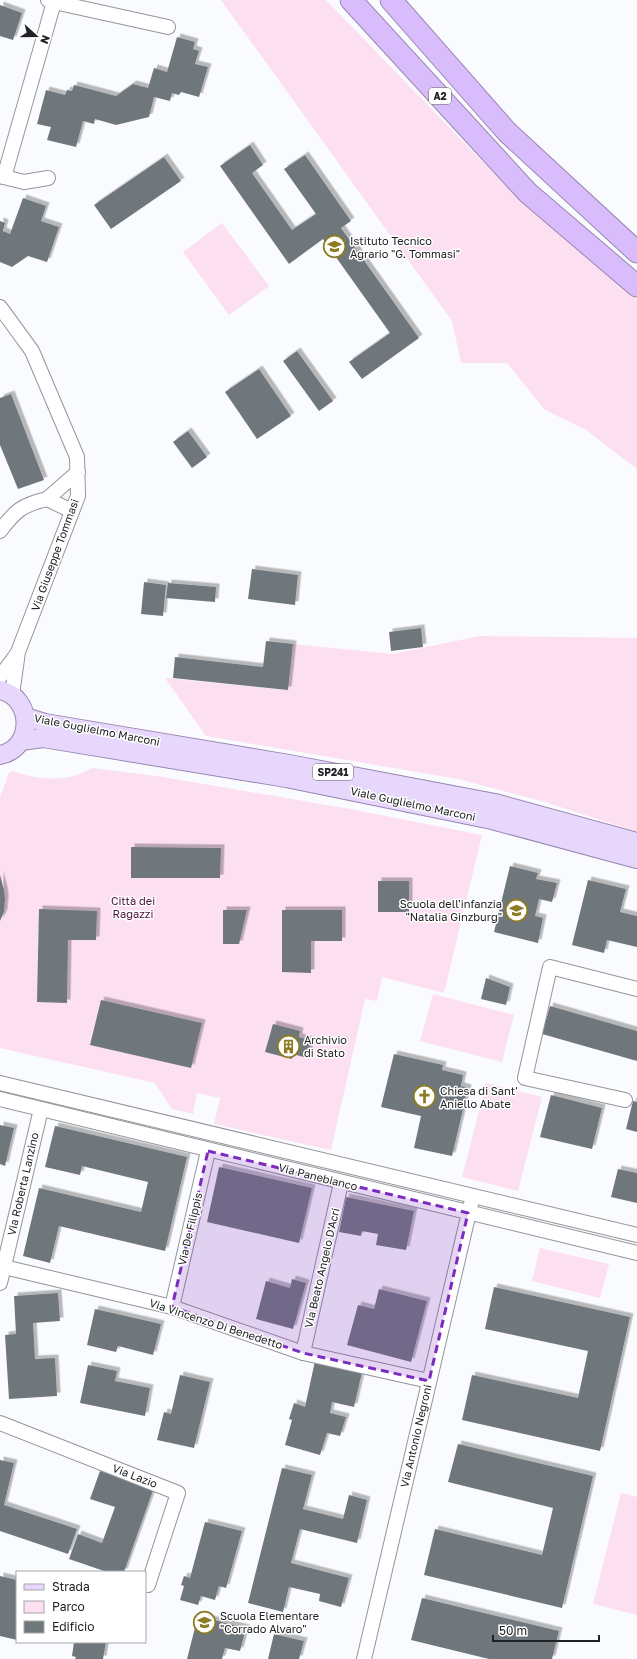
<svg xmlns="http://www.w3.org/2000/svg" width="637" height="1659" font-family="'Golos Text',sans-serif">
<defs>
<filter id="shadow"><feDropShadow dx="3.5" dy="-3.5" stdDeviation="0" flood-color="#0004"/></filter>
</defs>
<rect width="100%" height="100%" fill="#fafbfe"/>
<g fill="#fcdff1">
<polygon points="221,0 326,0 507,187 637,300 637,469 586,430 545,410 507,363 461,363 452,321"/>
<polygon points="222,223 269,286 229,315 183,252"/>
<polygon points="480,636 637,638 637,832 545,802 458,779 206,736 165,678 287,690 293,644 392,654"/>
<path d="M93,768L163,777L350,809L482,835L444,993L382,977L377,1001L365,999L331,1150L214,1124L220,1098L197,1093L193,1114L172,1109L155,1083L0,1048V797L9,773L12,771C30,777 50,781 69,777C77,776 85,771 93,768Z"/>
<polygon points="433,994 514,1015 502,1062 420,1041"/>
<polygon points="486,1083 542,1097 518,1191 462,1177"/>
<polygon points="540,1248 609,1264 600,1298 532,1281"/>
<polygon points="621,1493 637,1497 637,1615 593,1604"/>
</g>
<g fill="#70777b" filter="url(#shadow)">
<polygon points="0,5 22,13 13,40 0,36"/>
<polygon points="177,37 195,42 193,49 199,51 195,64 208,67 199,97 181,92 179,95 172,93 170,101 154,97 149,117 116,125 95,119 94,124 83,121 76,147 47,140 51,127 37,124 46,90 65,95 67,90 72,91 74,85 116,96 133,84 148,88 154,68 167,72"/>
<polygon points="250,145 263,165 252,173 292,230 316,214 284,169 305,155 351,221 341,228 419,338 362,379 349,362 390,333 323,239 289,264 220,166"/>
<polygon points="164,157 181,181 111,229 94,205"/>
<polygon points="23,198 46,206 41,221 59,227 47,262 28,256 12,267 0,262 0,221 5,223 3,231 10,234"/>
<polygon points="297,351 333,401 319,411 283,361"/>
<polygon points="259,369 291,416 257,439 225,392"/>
<polygon points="11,394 44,480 18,489 0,445 0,398"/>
<polygon points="188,431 207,457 192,468 173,442"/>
<polygon points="252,569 298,575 295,605 248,599"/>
<polygon points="144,582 166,585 163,616 141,614"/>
<polygon points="168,583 216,587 215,602 166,598"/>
<polygon points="421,628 423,647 391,651 389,632"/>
<polygon points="266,641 293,644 288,690 173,678 175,657 263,667"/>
<polygon points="131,847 221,848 220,878 131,878"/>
<polygon points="510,866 538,873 536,879 557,883 552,902 539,899 535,916 543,918 538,943 494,932"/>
<polygon points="0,875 4,890 5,899 4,912 0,921"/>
<polygon points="588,880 626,889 620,912 637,916 637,947 607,940 604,953 572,945"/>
<rect x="378" y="881" width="31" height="31"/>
<polygon points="39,909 97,911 96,940 68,940 67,1003 37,1002"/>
<polygon points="223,910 247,910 239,944 223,944"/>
<polygon points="282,910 342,910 342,941 311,941 311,973 282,972"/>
<polygon points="486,978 510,987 506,1005 481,999"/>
<polygon points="101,1000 202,1023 191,1068 90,1045"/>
<polygon points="550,1006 637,1031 637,1061 542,1034"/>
<polygon points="273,1024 300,1031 299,1037 312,1041 307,1058 293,1054 292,1059 265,1052"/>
<polygon points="394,1054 443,1065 442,1070 463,1075 461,1086 468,1088 452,1156 414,1148 421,1116 381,1107"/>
<polygon points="551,1095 602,1108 592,1149 540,1137"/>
<polygon points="633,1101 637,1102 637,1132 626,1129"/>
<polygon points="0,1125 14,1128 5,1166 0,1164"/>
<polygon points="55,1126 187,1157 165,1251 59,1226 50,1263 23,1256 39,1188 141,1212 148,1182 82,1166 80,1175 45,1167"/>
<polygon points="219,1167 312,1188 299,1243 207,1222"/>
<polygon points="618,1169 637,1173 637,1203 611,1197"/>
<polygon points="346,1197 414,1211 406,1250 376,1245 378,1234 362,1231 361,1236 339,1232"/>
<polygon points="292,1279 306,1283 293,1329 256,1319 266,1281 290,1288"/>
<polygon points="494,1287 630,1317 600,1451 462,1420 472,1375 578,1398 588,1351 485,1329"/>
<polygon points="379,1289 427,1301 411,1362 347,1345 358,1305 374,1309"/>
<polygon points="58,1293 60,1321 33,1323 35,1359 55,1358 57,1396 9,1399 5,1335 16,1334 14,1296"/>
<polygon points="95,1309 161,1324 153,1355 118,1346 116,1352 87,1345"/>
<polygon points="315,1361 362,1372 354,1407 332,1402 330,1413 346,1417 340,1436 327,1433 320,1455 285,1445 292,1420 289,1419 294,1403 305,1407"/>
<polygon points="88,1365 117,1371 115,1381 150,1388 145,1416 80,1403"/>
<polygon points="180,1375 210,1382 194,1448 157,1440 164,1412 171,1414"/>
<polygon points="458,1444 593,1476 562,1608 424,1575 435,1529 542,1555 553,1508 448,1482"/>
<polygon points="0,1460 14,1463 4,1505 77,1529 68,1554 0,1531"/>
<polygon points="282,1468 312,1475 303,1509 343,1519 349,1495 367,1500 357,1543 300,1529 291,1563 349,1578 341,1607 319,1601 320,1594 289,1587 283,1612 248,1603"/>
<polygon points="100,1471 153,1490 124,1572 107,1572 69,1559 78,1534 102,1543 115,1507 90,1499"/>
<polygon points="205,1522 242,1531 226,1588 219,1586 215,1600 201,1596 198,1605 180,1600 184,1586 181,1585 184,1576 190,1578"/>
<polygon points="0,1576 17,1580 17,1640 0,1636"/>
<polygon points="422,1598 559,1631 552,1659 489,1659 411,1640"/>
<polygon points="198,1616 246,1628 240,1651 225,1648 222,1659 187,1659"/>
<polygon points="274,1634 304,1641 299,1659 268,1659"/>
<polygon points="74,1642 106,1642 103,1659 75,1659 76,1657 72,1656"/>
</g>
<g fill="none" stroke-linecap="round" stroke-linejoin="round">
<defs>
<g id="minor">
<polyline points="54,2 168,27"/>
<polyline points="0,176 24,182 48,178"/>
<polyline points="4,177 54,2 48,0"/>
<polyline points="0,307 32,351 77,457 78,496 18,652 12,695"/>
<polyline points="47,499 78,472"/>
<path d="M0,531C16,510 22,505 47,499L72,511"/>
<polyline points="0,677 17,654"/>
<polyline points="0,1083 637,1235"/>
<polyline points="0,1099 637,1253"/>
<polyline points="625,1100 525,1078 550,967 637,989"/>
<polyline points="4,1267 172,1307 303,1353 429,1381"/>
<polyline points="0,1283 41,1109"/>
<polyline points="172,1307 208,1151"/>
<polyline points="303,1353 341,1183"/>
<polyline points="0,1423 178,1493 148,1585"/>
<polyline points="364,1659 471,1204"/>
</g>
<g id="major">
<path d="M0,690C33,697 35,748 0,755"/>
<polyline points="26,717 45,723 289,764 495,803 637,842"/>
<polyline points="21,741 43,738 286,778 492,820 637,859"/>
</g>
<g id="highway">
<polyline points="351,0 528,193 637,286"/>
<polyline points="391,0 507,132 637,252"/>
</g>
</defs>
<use href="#minor" stroke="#93959c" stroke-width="16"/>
<use href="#major" stroke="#9986b0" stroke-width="20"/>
<use href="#highway" stroke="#9986b0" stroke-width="23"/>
<use href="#minor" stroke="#fff" stroke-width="14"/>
<use href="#major" stroke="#e8d7fd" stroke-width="18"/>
<use href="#highway" stroke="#d9bcfb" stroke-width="21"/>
</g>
<path fill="#7b2cbf" fill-opacity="0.2" stroke="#7b2cbf" stroke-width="3" stroke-dasharray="8 5" stroke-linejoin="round" d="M208,1151L468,1213L429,1381L303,1353L172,1307Z"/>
<defs>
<symbol id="university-ring" viewBox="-11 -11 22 22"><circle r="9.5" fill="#fff" stroke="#8c7c22" stroke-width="1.5"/><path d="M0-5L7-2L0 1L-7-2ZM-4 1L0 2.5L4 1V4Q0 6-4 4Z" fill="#8c7c22"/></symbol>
<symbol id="school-ring" viewBox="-11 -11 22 22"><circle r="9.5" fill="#fff" stroke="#8c7c22" stroke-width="1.5"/><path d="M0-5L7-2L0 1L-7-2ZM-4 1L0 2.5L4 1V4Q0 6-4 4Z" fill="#8c7c22"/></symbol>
<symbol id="building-ring" viewBox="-11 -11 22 22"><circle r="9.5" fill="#fff" stroke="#8c7c22" stroke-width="1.5"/><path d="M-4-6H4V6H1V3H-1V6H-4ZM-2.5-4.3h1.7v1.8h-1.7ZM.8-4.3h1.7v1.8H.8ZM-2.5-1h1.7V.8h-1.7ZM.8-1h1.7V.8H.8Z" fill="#8c7c22"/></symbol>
<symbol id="church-ring" viewBox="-11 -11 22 22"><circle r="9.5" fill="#fff" stroke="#8c7c22" stroke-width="1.5"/><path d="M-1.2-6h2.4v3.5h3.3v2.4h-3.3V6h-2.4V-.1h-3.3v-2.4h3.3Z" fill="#8c7c22"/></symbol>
</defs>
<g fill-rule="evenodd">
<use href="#university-ring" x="322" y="234" width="25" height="25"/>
<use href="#school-ring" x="504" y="898" width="25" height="25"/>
<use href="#building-ring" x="276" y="1034" width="25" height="25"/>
<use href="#church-ring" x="412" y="1084" width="25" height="25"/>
<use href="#school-ring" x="192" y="1610" width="25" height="25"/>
</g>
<g text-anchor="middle" stroke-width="3" stroke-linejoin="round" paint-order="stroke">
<g fill="#fff" stroke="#646466" stroke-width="1">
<rect x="429" y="88" width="22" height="16" rx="3"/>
<rect x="313" y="764" width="40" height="16" rx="3"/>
</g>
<g font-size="10" font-weight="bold" fill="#212225">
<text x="440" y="100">A2</text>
<text x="333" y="776">SP241</text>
</g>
<g font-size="11" fill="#212225" stroke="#fff" text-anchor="start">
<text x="350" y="245">Istituto Tecnico<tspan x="350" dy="13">Agrario "G. Tommasi"</tspan></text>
<text x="502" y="908" text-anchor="end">Scuola dell'infanzia<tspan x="502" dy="13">"Natalia Ginzburg"</tspan></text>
<text x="304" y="1044">Archivio<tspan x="304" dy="13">di Stato</tspan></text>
<text x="440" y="1095">Chiesa di Sant'<tspan x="440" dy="13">Aniello Abate</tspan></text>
<text x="220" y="1620">Scuola Elementare<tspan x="220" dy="13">"Corrado Alvaro"</tspan></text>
</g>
<g font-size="11" fill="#212225" stroke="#fff">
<text transform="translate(55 555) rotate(-70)" y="4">Via Giuseppe Tommasi</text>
<text transform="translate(97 730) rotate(11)" y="4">Viale Guglielmo Marconi</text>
<text transform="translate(413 804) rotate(12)" y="4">Viale Guglielmo Marconi</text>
<text transform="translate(318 1177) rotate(14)" y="4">Via Panebianco</text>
<text transform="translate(23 1184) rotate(-77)" y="4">Via Roberta Lanzino</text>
<text transform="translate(190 1229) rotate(-77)" y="4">Via De Filippis</text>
<text transform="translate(322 1268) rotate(-77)" y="4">Via Beato Angelo D'Acri</text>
<text transform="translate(216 1324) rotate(18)" y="4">Via Vincenzo Di Benedetto</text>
<text transform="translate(416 1436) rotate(-77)" y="4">Via Antonio Negroni</text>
<text transform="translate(135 1476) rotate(21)" y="4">Via Lazio</text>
</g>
<g font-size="11" fill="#4e113e" stroke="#fff">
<text x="133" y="905">Città dei<tspan x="133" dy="13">Ragazzi</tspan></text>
</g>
</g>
<rect x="16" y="1571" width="130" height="72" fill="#ffffff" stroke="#a6a7a8"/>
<rect x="24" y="1584" width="20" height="6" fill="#e8d7fd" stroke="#a6a7a8"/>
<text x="52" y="1591" font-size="12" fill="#212225">Strada</text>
<rect x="24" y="1601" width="20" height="12" fill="#fcdff1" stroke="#a6a7a8"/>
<text x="52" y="1611" font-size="12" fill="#212225">Parco</text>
<rect x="24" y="1621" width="20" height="12" fill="#70777b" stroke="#a6a7a8"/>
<text x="52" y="1631" font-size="12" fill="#212225">Edificio</text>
<g transform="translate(36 36) rotate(111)" stroke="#ffffff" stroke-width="3" paint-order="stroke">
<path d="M0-3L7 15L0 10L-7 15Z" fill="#212225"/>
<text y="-6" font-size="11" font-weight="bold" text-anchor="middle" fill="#212225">N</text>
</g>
<path d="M493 1635v6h106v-6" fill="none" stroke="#212225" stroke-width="2"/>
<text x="499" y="1635" font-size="12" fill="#212225" stroke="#ffffff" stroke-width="3" paint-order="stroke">50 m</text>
</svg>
